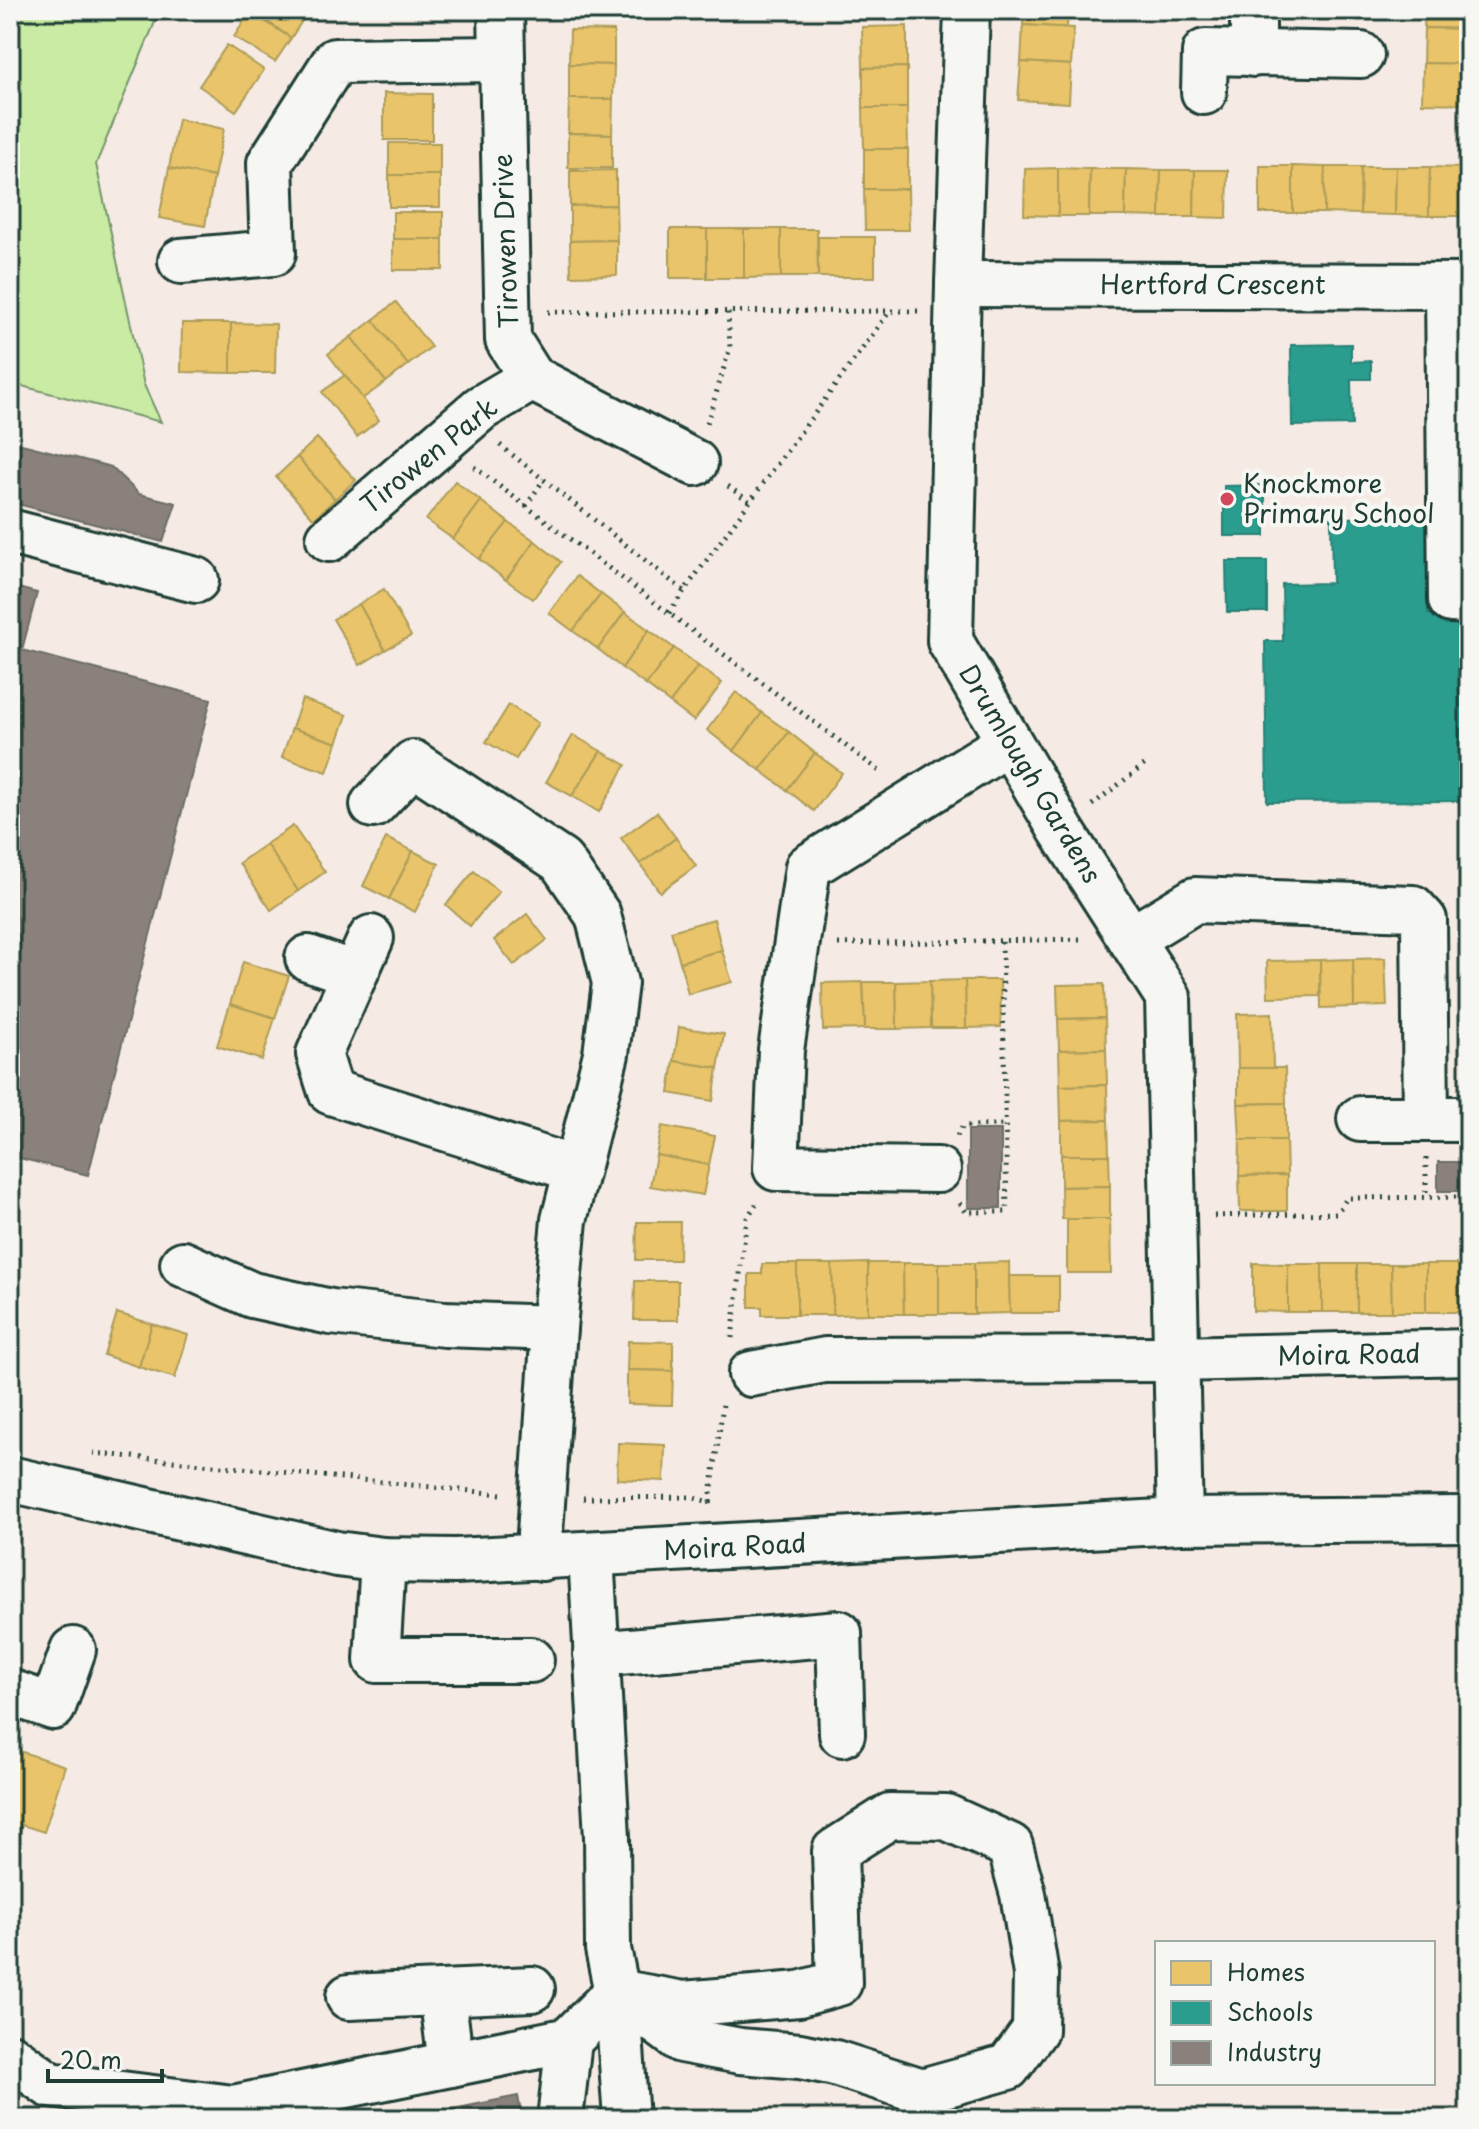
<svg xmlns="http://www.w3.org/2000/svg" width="1479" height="2129" font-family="'Playpen Sans',sans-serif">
<rect width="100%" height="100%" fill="#f6ebe4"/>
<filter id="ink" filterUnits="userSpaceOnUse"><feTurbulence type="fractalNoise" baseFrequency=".0125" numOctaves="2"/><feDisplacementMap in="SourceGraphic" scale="16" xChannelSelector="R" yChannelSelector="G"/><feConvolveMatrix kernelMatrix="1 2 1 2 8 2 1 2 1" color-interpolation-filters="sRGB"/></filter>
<g filter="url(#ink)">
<polygon fill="#caeba3" stroke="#74946c" stroke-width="2" points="10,10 160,10 96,164 144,385 161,422 10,383"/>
<g fill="#e9c46a" stroke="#ac9c5a" stroke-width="2">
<polygon points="251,10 309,10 291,38"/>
<polygon points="1024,10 1068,10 1067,28 1023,25"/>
<polygon points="1425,10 1469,10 1469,29 1424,28"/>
<polygon points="250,12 291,38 275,62 234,37"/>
<polygon points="1023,25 1074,28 1071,65 1021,62"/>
<polygon points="907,26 907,67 863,68 862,27"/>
<polygon points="1424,28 1469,29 1469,64 1423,63"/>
<polygon points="570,30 614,31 614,65 569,64"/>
<polygon points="227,45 264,70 236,111 199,86"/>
<polygon points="1021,62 1071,65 1069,103 1018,100"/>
<polygon points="1423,63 1469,64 1469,104 1422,103"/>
<polygon points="569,64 614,65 613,99 569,99"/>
<polygon points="907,67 907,108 863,108 863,68"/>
<polygon points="384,93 432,94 432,140 384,140"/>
<polygon points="569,99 613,99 612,134 568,133"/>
<polygon points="863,108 907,108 908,149 864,149"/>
<polygon points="178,119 224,129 214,177 169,168"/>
<polygon points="568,133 612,134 612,168 568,168"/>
<rect x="389" y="143" width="51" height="32"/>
<rect x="864" y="149" width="44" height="40"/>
<rect x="1260" y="166" width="33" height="47"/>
<polygon points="1293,166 1325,167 1324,213 1293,213"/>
<polygon points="1325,167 1361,167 1360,214 1324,213"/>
<polygon points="1361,167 1396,167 1395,215 1360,214"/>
<polygon points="1396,167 1430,167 1429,216 1395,215"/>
<polygon points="1430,167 1463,168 1462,216 1429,216"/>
<polygon points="169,168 214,177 205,226 159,218"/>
<polygon points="1058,168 1090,169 1089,216 1058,216"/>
<polygon points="1058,168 1058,216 1024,215 1025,169"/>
<polygon points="1090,169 1126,169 1125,216 1089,216"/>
<polygon points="1126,169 1161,170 1160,217 1125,216"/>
<polygon points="616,170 616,205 570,206 570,171"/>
<polygon points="1161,170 1195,170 1194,217 1160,217"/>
<polygon points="1195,170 1228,170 1227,218 1194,217"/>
<rect x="389" y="175" width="51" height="32"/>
<polygon points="864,189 908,189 909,230 865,230"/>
<polygon points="616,205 617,240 570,241 570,206"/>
<rect x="393" y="212" width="50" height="27"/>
<rect x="670" y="229" width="37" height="49"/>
<rect x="707" y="229" width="37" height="49"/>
<polygon points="744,229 781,229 781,277 744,278"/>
<polygon points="781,229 817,229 818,277 781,277"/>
<rect x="818" y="237" width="57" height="40"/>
<rect x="393" y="239" width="50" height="31"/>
<polygon points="617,240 617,275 571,276 570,241"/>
<polygon points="396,302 431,347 408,365 373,320"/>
<polygon points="373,320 408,365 386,382 351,337"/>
<polygon points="182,323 231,323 231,373 181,372"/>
<polygon points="231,323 276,324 275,373 231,373"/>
<polygon points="351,337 386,382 362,399 328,354"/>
<polygon points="345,375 379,420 357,437 322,392"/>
<polygon points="317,438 356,480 335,499 297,457"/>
<polygon points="297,457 335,499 314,519 276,477"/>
<polygon points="455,481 481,501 453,539 426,520"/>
<polygon points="481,501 508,522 479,559 453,539"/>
<polygon points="508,522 535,541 506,580 479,559"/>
<polygon points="535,541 561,562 533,599 506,580"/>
<polygon points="577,576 601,594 573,631 549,613"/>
<polygon points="384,589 411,636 385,650 359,604"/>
<polygon points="601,594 625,612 598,649 573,631"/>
<polygon points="359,604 385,650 360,665 333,619"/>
<polygon points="625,612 649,630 622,668 598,649"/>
<polygon points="649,630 674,648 646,685 622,668"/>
<polygon points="674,648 698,666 670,703 646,685"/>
<polygon points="698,666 722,683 694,721 670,703"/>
<polygon points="736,692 762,713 734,751 707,730"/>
<polygon points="302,699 347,715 337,743 292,728"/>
<polygon points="509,705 538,723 516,759 486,742"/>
<polygon points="762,713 789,732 760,770 734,751"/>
<polygon points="292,728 337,743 327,772 282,757"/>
<polygon points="789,732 815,753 787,790 760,770"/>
<polygon points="573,735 601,751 572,796 546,782"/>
<polygon points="601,751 626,765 599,812 572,796"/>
<polygon points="815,753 842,773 814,811 787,790"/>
<polygon points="657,812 676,838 640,864 621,838"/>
<polygon points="293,826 325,872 298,891 266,844"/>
<polygon points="386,838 413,851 389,899 363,886"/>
<polygon points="676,838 696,866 660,892 640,864"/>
<polygon points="266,844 298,891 271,910 239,863"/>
<polygon points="413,851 439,864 415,912 389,899"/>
<polygon points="474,871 499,892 470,926 446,905"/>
<polygon points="527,914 547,940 514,965 494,940"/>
<polygon points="714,919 722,950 680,962 671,931"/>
<polygon points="722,950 732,982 688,994 680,962"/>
<polygon points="1385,958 1387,1006 1354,1007 1353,959"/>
<polygon points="1353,959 1354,1007 1321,1008 1320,960"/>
<polygon points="1320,960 1320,996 1268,997 1267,961"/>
<polygon points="243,962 289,976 275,1018 230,1004"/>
<polygon points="965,980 1000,980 1001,1027 966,1028"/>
<polygon points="965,980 966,1028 931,1028 930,981"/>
<polygon points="930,981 931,1028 897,1029 896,982"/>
<polygon points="863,982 896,982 897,1029 865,1029"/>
<polygon points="863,982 865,1029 823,1030 822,983"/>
<polygon points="1104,984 1105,1018 1058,1019 1057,985"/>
<polygon points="230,1004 275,1018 262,1060 217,1046"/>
<polygon points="1272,1013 1273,1068 1238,1068 1237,1014"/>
<polygon points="1105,1018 1106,1049 1059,1050 1058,1019"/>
<polygon points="679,1027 724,1034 718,1068 674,1061"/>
<polygon points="1106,1049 1107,1085 1060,1086 1059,1050"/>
<polygon points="674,1061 718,1068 713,1101 669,1093"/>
<polygon points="1238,1068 1285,1068 1286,1103 1238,1104"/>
<polygon points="1107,1085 1108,1120 1061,1121 1060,1086"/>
<polygon points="1286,1103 1286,1140 1240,1140 1238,1104"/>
<polygon points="1108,1120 1109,1155 1061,1155 1061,1121"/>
<polygon points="662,1126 715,1136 709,1165 656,1155"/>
<polygon points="1240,1140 1286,1140 1287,1175 1239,1176"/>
<polygon points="656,1155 709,1165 703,1195 650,1186"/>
<polygon points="1061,1155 1109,1155 1110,1186 1061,1187"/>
<polygon points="1287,1175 1287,1211 1240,1211 1239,1176"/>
<polygon points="1110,1186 1110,1219 1062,1219 1061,1187"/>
<polygon points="1067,1219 1110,1219 1111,1273 1067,1273"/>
<polygon points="637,1222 680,1222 679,1260 636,1260"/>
<polygon points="1009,1262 1010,1313 974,1314 974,1263"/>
<polygon points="868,1263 903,1263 904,1314 868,1314"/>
<polygon points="868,1263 868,1314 833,1315 832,1264"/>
<polygon points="903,1263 939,1263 939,1314 904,1314"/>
<rect x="939" y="1263" width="35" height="51"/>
<polygon points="1253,1263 1288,1264 1288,1312 1253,1311"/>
<polygon points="762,1264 797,1264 797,1315 762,1315 762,1307 749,1307 749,1274 762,1274"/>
<polygon points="797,1264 832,1264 833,1315 797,1315"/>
<rect x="1288" y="1264" width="34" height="48"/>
<rect x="1322" y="1264" width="35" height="48"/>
<polygon points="1357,1264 1391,1264 1392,1312 1357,1312"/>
<polygon points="1391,1264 1426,1264 1426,1312 1392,1312"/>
<rect x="1426" y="1264" width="35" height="48"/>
<rect x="1461" y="1264" width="8" height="48"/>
<polygon points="1009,1276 1059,1276 1059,1313 1010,1313"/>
<polygon points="635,1281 678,1281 678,1320 634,1320"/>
<polygon points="117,1313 152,1324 139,1367 104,1355"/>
<polygon points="152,1324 188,1335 175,1378 139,1367"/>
<polygon points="628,1341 673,1342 673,1371 627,1370"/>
<polygon points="627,1370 673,1371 672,1405 627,1404"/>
<polygon points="618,1443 665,1445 664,1481 617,1479"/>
<polygon points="10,1748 65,1766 44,1832 22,1825 16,1844 10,1842"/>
</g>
<g fill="#2a9d8f" stroke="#278074" stroke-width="2">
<polygon points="1351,344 1351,362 1371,361 1371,379 1351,379 1352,425 1292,426 1291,345"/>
<polygon points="1265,485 1265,536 1224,536 1224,486"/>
<polygon points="1427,517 1428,614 1469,614 1469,801 1267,802 1265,641 1283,641 1282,584 1332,583 1331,518"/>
<polygon points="1226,561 1267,561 1267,612 1227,612"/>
</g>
<g fill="#8a817c" stroke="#6a6d66" stroke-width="2">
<polygon points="10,441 111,467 139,494 176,503 163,542 10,502"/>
<polygon points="10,586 37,593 22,650 211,699 88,1175 15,1157 10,1176"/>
<rect x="968" y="1130" width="33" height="78"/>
<rect x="1438" y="1162" width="31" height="29"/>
<polygon points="518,2096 522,2119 403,2119"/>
</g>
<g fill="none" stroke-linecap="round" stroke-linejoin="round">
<defs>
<g id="minor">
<polyline points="501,10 508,340 532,378 695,463"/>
<polyline points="967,10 958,284 950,641 1061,830 1168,997 1180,1521"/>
<polyline points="1253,10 1253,54"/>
<polyline points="1204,92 1205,52 1361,55"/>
<polyline points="181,261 273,253 270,163 335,61 501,59"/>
<polyline points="958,284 1469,286"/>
<polyline points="1448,286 1451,600 1469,601"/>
<polyline points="10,532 196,580"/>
<polyline points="329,539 481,408 532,378"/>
<polyline points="373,805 413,763 561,861 598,915 615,983 606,1054 564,1220 554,1328 540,1533 542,1558"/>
<polyline points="371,938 319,1054 331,1092 575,1169"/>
<polyline points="1131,939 1195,900 1413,908 1424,920 1426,1119"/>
<polyline points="308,958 354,974"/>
<polyline points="1360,1119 1469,1119"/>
<polyline points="938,1170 776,1168 781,1050 808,867 1008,743"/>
<polyline points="183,1264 252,1295 331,1312 445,1324 554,1328"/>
<polyline points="751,1374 825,1360 1176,1359 1469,1352"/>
<polyline points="383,1560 377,1660 531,1660"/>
<polyline points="596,1654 839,1633 842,1734"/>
<polyline points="10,1692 53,1707 73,1650"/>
<polygon points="890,1816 946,1817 1010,1846 1023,1894 1036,1974 1035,2030 1008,2067 922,2091 835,2063 800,2056 740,2051 681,2040 617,1992 683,2004 799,1994 839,1983 835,1851"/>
<polyline points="617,1992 626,2119"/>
<polyline points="442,1993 451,2064"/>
<polyline points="349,1997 532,1989"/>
<polyline points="10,2056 50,2085 233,2108 569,2040 617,1992 608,1949 607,1837 591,1555"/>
<polyline points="560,2119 569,2040"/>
</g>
<polyline id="highway" points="10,1479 337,1554 383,1560 456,1561 1180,1521 1469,1519"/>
</defs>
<use href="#minor" stroke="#1f3d34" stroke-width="50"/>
<use href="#highway" stroke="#1f3d34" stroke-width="50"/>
<g stroke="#1f3d34" stroke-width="5" stroke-dasharray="2 6" stroke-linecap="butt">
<polyline points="548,312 918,311"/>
<polyline points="707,423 730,348 728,312"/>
<polyline points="500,445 684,591 890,311"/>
<polyline points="474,467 882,773"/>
<polyline points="728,486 750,502"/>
<polyline points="526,506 544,479"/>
<polyline points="669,613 684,591"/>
<polyline points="1092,805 1148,762"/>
<polyline points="838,944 1084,939"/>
<polyline points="957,1136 963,1126 1005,1125"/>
<polyline points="1426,1158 1426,1197"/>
<polyline points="960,1203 966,1212 1007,1212 1002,941"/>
<polyline points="1214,1216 1337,1213 1347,1198 1469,1197"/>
<polyline points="732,1338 747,1218 756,1204"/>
<polyline points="93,1453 501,1494"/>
<polyline points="583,1498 690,1497 710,1502 712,1508"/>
<polyline points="710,1502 723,1404"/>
</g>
<use href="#minor" stroke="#f6f6f2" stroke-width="44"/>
<use href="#highway" stroke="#f6f6f2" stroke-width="44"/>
</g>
</g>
<circle fill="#d1495b" stroke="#f6f6f2" stroke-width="3" cx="1227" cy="499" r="8"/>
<g text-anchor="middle" stroke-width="8" stroke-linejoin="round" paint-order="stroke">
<g font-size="26" fill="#1f3d34" stroke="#f6f6f2">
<text transform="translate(506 241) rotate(-92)" y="9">Tirowen Drive</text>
<text x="1213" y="294">Hertford Crescent</text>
<text transform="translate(429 456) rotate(-39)" y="9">Tirowen Park</text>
<text transform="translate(1030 774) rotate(59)" y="9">Drumlough Gardens</text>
<text transform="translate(1349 1355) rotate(-1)" y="9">Moira Road</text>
<text transform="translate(735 1547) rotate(-3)" y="9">Moira Road</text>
</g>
<g font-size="26" fill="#1f3d34" stroke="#f6f6f2" text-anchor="start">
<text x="1243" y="493">Knockmore<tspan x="1243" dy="30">Primary School</tspan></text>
</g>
</g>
<rect width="1479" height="2129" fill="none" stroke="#f6f6f2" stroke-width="40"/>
<rect x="20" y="20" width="1439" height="2089" fill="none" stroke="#1f3d34" stroke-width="3" filter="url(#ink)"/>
<rect x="1155" y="1941" width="280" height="144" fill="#f6f6f2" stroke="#a0aca6" stroke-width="2"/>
<rect x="1171" y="1961" width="40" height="24" fill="#e9c46a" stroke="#a0aca6" stroke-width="2"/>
<text x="1227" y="1981" font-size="24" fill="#1f3d34">Homes</text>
<rect x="1171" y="2001" width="40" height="24" fill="#2a9d8f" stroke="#a0aca6" stroke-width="2"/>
<text x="1227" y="2021" font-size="24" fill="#1f3d34">Schools</text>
<rect x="1171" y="2041" width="40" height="24" fill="#8a817c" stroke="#a0aca6" stroke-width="2"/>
<text x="1227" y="2061" font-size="24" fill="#1f3d34">Industry</text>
<path d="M48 2069v12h114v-12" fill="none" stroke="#1f3d34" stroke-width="4"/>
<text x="60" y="2069" font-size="24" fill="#1f3d34" stroke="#f6f6f2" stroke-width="6" paint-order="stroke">20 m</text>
</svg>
